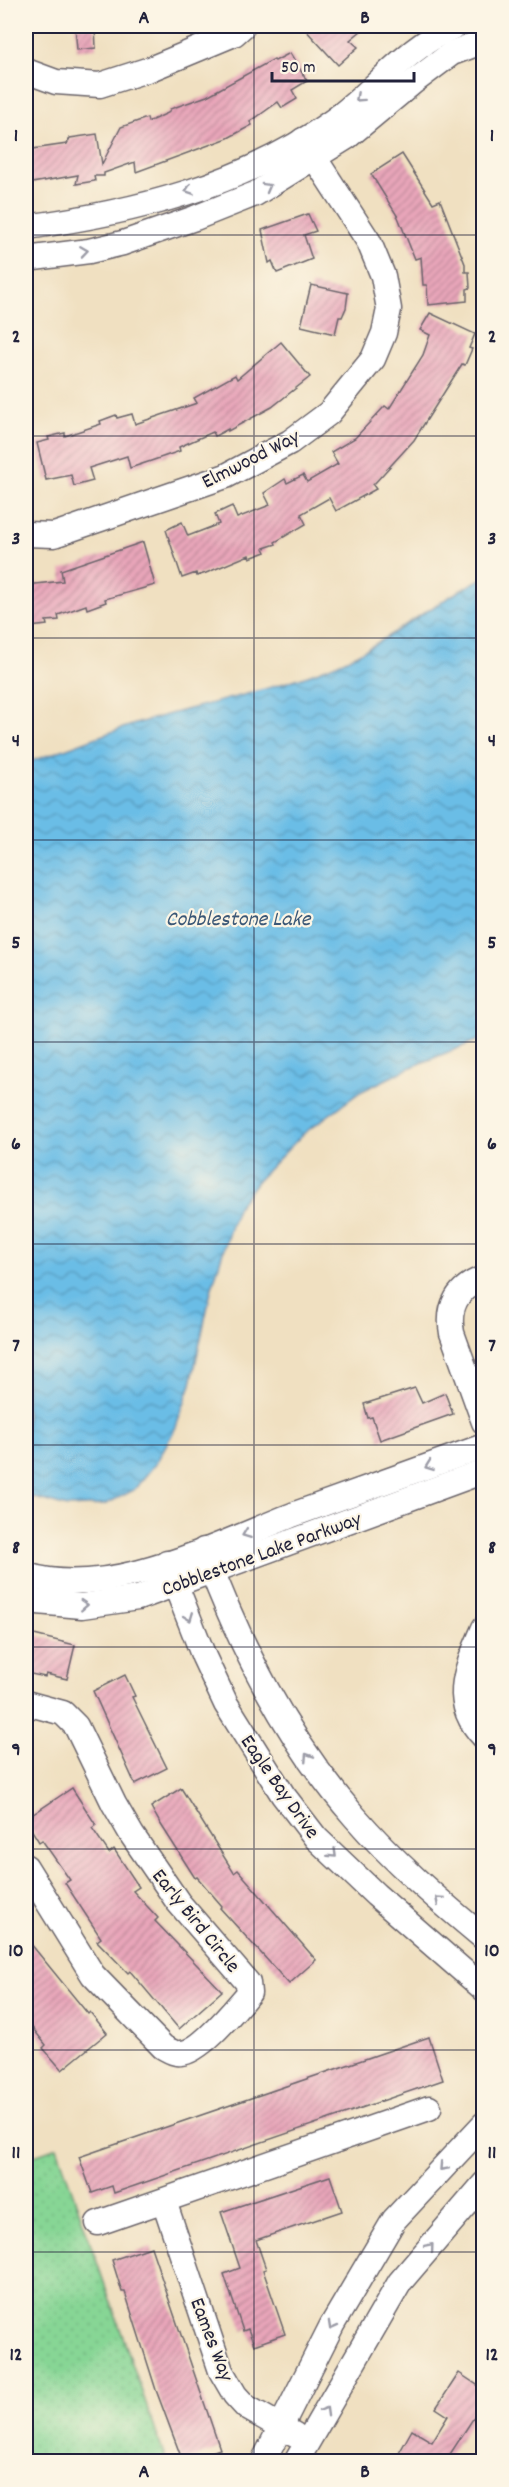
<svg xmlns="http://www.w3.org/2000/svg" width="509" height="2487" font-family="Dekko,sans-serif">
<defs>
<pattern id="park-dots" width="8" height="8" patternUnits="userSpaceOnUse" patternTransform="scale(1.5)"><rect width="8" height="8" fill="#87d695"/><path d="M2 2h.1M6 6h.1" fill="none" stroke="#74b781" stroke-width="1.8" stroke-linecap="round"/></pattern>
<pattern id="water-waves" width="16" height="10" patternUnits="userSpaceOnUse" patternTransform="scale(1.5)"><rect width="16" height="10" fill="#6abde6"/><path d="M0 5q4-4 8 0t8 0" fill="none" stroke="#5799bc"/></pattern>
<pattern id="building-hatch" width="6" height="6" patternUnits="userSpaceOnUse" patternTransform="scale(1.5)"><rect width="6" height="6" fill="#e9a6ba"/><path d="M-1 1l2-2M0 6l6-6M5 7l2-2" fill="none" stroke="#bc8798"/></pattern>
</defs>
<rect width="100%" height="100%" fill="#fcf5e5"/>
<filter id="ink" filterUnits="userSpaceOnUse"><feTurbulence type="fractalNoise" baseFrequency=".0167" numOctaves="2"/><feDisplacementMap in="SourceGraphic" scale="12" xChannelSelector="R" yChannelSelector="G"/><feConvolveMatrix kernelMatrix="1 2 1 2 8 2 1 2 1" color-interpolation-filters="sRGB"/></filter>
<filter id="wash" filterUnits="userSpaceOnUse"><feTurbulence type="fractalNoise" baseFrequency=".008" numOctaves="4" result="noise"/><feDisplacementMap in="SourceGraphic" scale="24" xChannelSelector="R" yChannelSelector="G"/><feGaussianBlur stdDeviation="1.35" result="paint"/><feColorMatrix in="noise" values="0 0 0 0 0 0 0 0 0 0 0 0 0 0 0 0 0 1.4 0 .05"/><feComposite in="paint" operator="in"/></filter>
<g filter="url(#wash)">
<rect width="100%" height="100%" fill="#f0e0c1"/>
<polygon fill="url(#park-dots)" stroke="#547c68" stroke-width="1.5" points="57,2147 166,2461 26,2461 26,2158"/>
<path fill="url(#water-waves)" stroke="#467090" stroke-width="1.5" d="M483,578V1038L409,1068L360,1092L303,1134L258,1180L238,1206L231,1225L211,1291L191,1384L176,1427L156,1463L134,1490L104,1505L67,1507L32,1497L26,1492V763C64,750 102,734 142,722C206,703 272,691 334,665C387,643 432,603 483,578Z"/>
<g id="blocks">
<g fill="url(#building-hatch)">
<polygon points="75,26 95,26 96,48 77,50"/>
<polygon points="302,26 367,26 350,40 358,47 338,65"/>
<polygon points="290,53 307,81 292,90 297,99 282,108 278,102 250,122 252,125 228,138 136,172 135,162 104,173 104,176 94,176 95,181 76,184 78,175 26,184 26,150 67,144 70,138 97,134 102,164 121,127 147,118 148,122 168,113 170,109 207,96 274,59 275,61"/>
<polygon points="402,154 433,203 440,200 465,264 465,272 469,272 470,288 467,289 467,301 428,305 427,285 423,285 421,257 415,259 398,217 371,174"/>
<polygon points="308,214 316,231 304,235 312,259 277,273 272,261 269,263 262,230"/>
<polygon points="311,285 348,293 346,308 342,317 339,317 335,334 301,326"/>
<polygon points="430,313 475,334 469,348 472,349 465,365 462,364 414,440 373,485 376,489 336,511 329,498 301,514 306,524 275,542 276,544 264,548 266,552 250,558 249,555 206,573 197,576 196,573 182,578 166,530 182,522 188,536 219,524 215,514 232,506 237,518 270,505 264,493 285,479 287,483 303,475 307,482 338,464 331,452 355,438 385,406 389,409 423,355 430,335 420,330"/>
<polygon points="281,342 310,377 272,407 228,431 228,429 215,436 213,432 179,447 180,451 148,462 130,468 127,456 89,468 93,481 74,486 71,475 46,480 37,443 49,440 48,437 65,433 65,436 101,424 100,421 116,415 117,418 132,414 135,424 197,403 194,398 235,375 237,379"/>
<polygon points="143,542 155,585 105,599 106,602 87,609 86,605 58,615 59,620 46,621 47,625 30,627 29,623 26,624 26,585 63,581 61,570"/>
<polygon points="415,1388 422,1403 445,1393 453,1414 380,1440 372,1417 368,1418 364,1404"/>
<polygon points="26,1633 75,1645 67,1679 46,1674 45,1677 26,1673"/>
<polygon points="125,1675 135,1696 132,1697 167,1768 135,1784 93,1691"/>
<polygon points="72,1788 96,1825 92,1828 109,1853 114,1849 139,1887 133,1891 158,1918 155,1921 222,1991 179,2029 130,1971 128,1973 97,1941 101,1938 65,1883 70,1880 42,1840 39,1842 26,1821 26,1819"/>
<polygon points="181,1788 234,1873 238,1870 316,1960 289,1984 220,1908 222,1906 197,1877 195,1878 160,1823 151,1807"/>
<polygon points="26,1938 88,2014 90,2012 107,2033 62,2070 43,2048 46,2045 26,2020"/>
<polygon points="429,2037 443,2080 114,2193 112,2186 92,2193 79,2157"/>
<polygon points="330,2176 342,2211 256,2240 266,2269 263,2270 285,2334 254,2345 248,2329 243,2331 224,2274 240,2268 221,2212"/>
<polygon points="151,2247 220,2449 183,2462 156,2390 125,2292 122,2292 112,2260"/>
<polygon points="459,2373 483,2389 483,2419 476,2414 445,2462 394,2462 412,2430 432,2442 448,2416 436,2408"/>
</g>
</g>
</g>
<g filter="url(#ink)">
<use href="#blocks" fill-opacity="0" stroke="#6a646a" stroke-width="1.5"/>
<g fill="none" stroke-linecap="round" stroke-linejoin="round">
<defs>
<g id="minor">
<polyline points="26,71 56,82 100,85 150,69 234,34 243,26"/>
<path d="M26,227C132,213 245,185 333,121C376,90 406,47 455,26"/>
<polyline points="26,259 89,251 123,243 195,218 255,194 347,137 412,83 452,53 484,41"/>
<polyline points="26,534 54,535 226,476 290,442 329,413 373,359 384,333 389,309 383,276 369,242 303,140"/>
<path d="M484,1278C458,1287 447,1306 452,1333L484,1422"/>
<path d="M204,1550C240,1646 286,1738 354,1816C393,1861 438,1900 484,1938"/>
<polyline points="167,1563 204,1657 226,1704 283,1795 316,1838 376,1895 484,1989"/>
<path d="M26,1575C110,1601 217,1544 295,1514C358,1491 421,1469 484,1446"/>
<polyline points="26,1601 82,1606 138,1598 484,1471"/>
<path d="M484,1628C467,1668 449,1701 484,1737"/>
<path d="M26,1703L63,1713L76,1726L114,1804L132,1835L178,1902L248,1983L249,1993C236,2008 201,2052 181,2053C174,2054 169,2050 163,2047L93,1975L26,1867"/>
<polyline points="164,2201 221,2371 235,2395 246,2407 295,2435"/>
<polyline points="98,2223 429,2108"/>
<polyline points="263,2462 332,2325 394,2220 484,2124"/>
<polyline points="296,2462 400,2282 484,2184"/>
</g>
</defs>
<use href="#minor" stroke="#6a646a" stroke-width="27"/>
<use href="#minor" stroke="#fff" stroke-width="24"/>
</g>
<defs><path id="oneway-chevron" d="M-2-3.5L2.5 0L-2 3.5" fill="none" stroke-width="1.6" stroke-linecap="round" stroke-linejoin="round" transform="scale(1.5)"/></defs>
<g stroke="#9c9ca7">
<use href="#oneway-chevron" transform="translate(359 98) rotate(138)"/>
<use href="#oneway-chevron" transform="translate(267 187) rotate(-29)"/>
<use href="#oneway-chevron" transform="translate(189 190) rotate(161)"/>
<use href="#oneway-chevron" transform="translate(84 251) rotate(-8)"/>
<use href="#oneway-chevron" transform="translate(429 1466) rotate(160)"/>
<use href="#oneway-chevron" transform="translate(246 1534) rotate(159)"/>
<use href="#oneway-chevron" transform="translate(84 1605) rotate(-3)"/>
<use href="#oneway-chevron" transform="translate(189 1617) rotate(69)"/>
<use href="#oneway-chevron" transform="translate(308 1757) rotate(-123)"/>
<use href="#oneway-chevron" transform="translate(333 1854) rotate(44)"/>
<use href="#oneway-chevron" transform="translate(439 1900) rotate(-139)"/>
<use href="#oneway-chevron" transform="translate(443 2167) rotate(133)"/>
<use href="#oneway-chevron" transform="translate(430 2247) rotate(-50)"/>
<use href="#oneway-chevron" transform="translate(332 2326) rotate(119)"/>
<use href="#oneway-chevron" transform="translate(325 2411) rotate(-60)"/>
</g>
</g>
<path fill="none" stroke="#22223b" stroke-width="1.5" stroke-opacity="0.55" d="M254,26V2462M26,235H484M26,436H484M26,638H484M26,840H484M26,1042H484M26,1244H484M26,1445H484M26,1647H484M26,1849H484M26,2050H484M26,2252H484"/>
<g text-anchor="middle" stroke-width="4.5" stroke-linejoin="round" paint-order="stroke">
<g font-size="21" fill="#22223b" stroke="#fcf5e5">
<text transform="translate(250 458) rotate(-27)" y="7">Elmwood Way</text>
<text transform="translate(261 1553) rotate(-20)" y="7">Cobblestone Lake Parkway</text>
<text transform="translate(281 1786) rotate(55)" y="7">Eagle Bay Drive</text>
<text transform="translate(197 1920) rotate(51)" y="7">Early Bird Circle</text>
<text transform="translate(213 2339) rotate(69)" y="7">Eames Way</text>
</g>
<g font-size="22" font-style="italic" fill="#3b5877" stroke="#fcf5e5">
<text x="238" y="925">Cobblestone Lake</text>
</g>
</g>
<rect width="509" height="2487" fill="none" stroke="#fcf5e5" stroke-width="66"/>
<path d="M272 72v9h142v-9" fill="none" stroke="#22223b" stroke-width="3"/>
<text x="281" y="72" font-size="18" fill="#22223b" stroke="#fcf5e5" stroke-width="4.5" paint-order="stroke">50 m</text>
<rect x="33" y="33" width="443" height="2421" fill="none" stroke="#22223b" stroke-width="2"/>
<g font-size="20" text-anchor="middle" font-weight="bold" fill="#22223b">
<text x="144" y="23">A</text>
<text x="365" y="23">B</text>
<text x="16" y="141">1</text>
<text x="492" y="141">1</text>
<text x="16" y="342">2</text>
<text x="492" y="342">2</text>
<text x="16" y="544">3</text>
<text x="492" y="544">3</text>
<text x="16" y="746">4</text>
<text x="492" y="746">4</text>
<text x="16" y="948">5</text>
<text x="492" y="948">5</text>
<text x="16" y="1149">6</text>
<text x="492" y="1149">6</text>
<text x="16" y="1351">7</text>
<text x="492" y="1351">7</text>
<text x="16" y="1553">8</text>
<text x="492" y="1553">8</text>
<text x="16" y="1755">9</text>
<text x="492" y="1755">9</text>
<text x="16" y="1956">10</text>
<text x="492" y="1956">10</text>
<text x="16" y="2158">11</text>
<text x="492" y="2158">11</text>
<text x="16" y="2360">12</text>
<text x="492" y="2360">12</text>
<text x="144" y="2477">A</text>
<text x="365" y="2477">B</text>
</g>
</svg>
